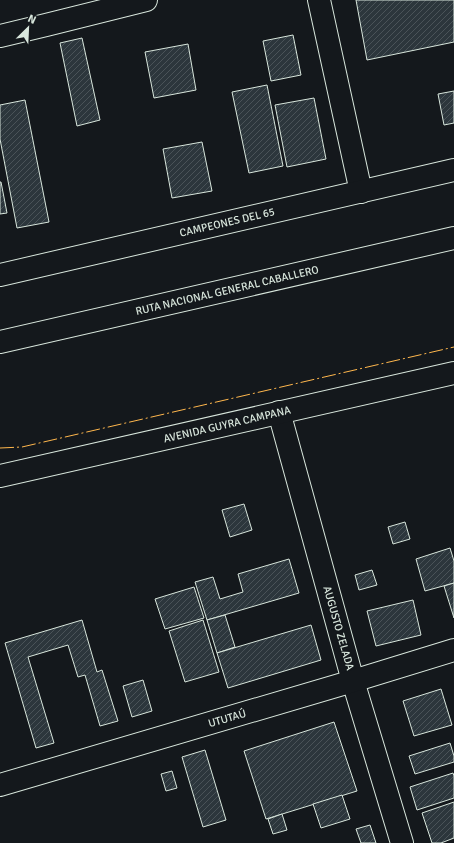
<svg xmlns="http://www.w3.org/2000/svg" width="454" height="843" font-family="Signika,sans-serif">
<defs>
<pattern id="building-hatch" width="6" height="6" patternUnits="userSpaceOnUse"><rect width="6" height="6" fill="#2c363c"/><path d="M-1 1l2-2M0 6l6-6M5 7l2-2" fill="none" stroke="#4a5358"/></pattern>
</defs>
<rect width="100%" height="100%" fill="#14181c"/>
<g fill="url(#building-hatch)" stroke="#d8e6dc">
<polygon points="356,0 454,0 454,42 367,60"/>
<polygon points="293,35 301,75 271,81 263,41"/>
<polygon points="82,38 100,120 77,126 60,43"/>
<polygon points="188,44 196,90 154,98 145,52"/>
<polygon points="267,85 283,166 249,173 232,92"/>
<polygon points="454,91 454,123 444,125 438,94"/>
<polygon points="314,98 326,159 287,167 275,105"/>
<polygon points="25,100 49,222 17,228 0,139 0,105"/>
<polygon points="202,142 212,191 172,198 163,149"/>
<polygon points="0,182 1,182 7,213 0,214"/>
<polygon points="244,504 252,530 230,537 222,510"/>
<polygon points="405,522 410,539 393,544 388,527"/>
<polygon points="450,548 454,561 454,583 425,591 416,559"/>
<polygon points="289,559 299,593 207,620 195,582 213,577 220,599 243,592 238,574"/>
<polygon points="372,570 377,585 359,590 355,575"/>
<polygon points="454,583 454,618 444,586"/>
<polygon points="194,587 204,618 165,629 155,599"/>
<polygon points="413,600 421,635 376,646 367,611"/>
<polygon points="225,615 235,647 217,653 207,620"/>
<polygon points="82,620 97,672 102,670 118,721 100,726 85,675 78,677 68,645 28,657 54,743 36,748 5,643"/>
<polygon points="203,620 219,672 185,682 169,631"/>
<polygon points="311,625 321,660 228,688 217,653"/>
<polygon points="143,680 152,711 132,717 123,686"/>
<polygon points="441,689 452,725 414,736 403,701"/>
<polygon points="334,722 357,791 266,819 244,751"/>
<polygon points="450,743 454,756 454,762 415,774 409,756"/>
<polygon points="205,750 226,820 203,827 182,757"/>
<polygon points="172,771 177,788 166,791 161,774"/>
<polygon points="453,773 454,776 454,798 417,810 410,787"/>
<polygon points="342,795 350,819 321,828 313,804"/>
<polygon points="454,802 454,838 441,843 432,843 422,813"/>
<polygon points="282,814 287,830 273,834 268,819"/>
<polygon points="370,825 376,843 361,843 356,829"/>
</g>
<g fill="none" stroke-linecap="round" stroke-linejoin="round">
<defs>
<g id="minor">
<polyline points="319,0 361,192"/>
<polyline points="0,36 46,25 146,0"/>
<polyline points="279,412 353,681 402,843"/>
<polyline points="0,476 454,373"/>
<polyline points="0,785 353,681 454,650"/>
</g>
<polyline id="major" points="0,275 454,170"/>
<polyline id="highway" points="0,342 454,238"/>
</defs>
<use href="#minor" stroke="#d8e6dc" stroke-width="24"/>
<use href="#major" stroke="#d8e6dc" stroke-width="24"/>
<use href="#highway" stroke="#d8e6dc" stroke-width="24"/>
<use href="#minor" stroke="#14181c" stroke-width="22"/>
<use href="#major" stroke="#14181c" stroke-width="22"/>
<use href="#highway" stroke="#14181c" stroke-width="22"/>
<polyline stroke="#ffb74d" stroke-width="1" stroke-dasharray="14 3 2 3" stroke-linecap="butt" points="0,448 22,447 454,347"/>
</g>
<g text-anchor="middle" stroke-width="3" stroke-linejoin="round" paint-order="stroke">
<g font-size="11" fill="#d8e6dc" stroke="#14181c">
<text transform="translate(227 222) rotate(-13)" y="4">CAMPEONES DEL 65</text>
<text transform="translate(227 290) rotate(-13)" y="4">RUTA NACIONAL GENERAL CABALLERO</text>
<text transform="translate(227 424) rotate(-13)" y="4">AVENIDA GUYRA CAMPANA</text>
<text transform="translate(339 628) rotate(74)" y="4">AUGUSTO ZELADA</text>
<text transform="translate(227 718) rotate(-16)" y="4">UTUTAÚ</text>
</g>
</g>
<g transform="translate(28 28) rotate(24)" stroke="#14181c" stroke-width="3" paint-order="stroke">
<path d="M0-3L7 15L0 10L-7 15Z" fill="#d8e6dc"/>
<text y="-6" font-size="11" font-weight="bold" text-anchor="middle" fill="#d8e6dc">N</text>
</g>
</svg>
